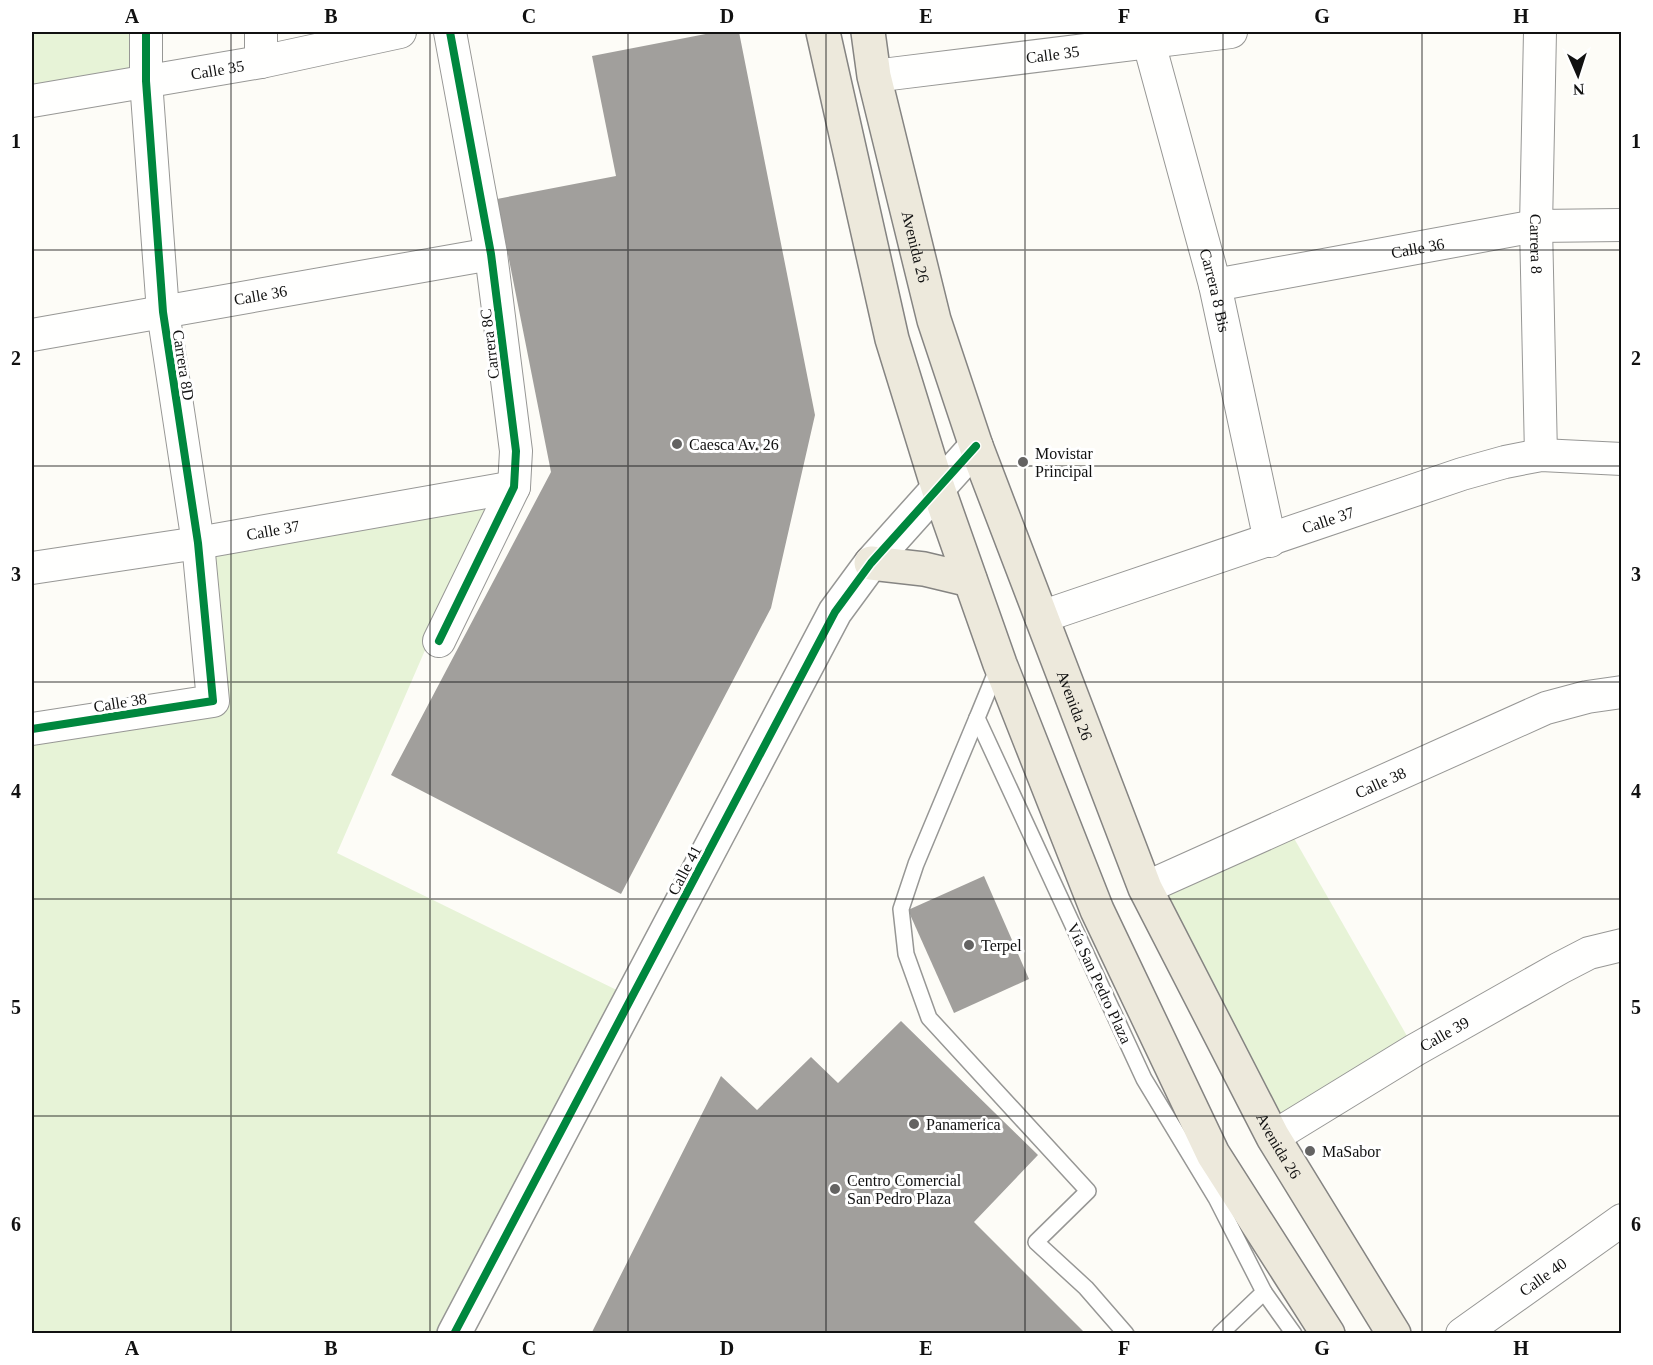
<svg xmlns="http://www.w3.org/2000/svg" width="1653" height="1365" font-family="'Times New Roman',serif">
<rect width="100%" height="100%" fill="#fdfcf7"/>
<g fill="#e7f3d7">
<polygon points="32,32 146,32 146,81 32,101"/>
<polygon points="495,498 429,641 337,853 633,998 444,1333 32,1334 32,729 213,701 198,543"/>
<polygon points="1287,826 1415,1050 1273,1137 1145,888"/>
</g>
<g fill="#a19f9c">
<polygon points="716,32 739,32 815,415 771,608 621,894 391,775 551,472 497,199 616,176 592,56"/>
<polygon points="984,876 1029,979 954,1013 908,910"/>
<polygon points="901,1021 1038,1155 974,1222 1086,1334 591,1334 721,1076 757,1110 811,1057 838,1083"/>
</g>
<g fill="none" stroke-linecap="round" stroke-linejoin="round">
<defs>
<g id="service">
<polyline points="998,667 977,718 1144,1079 1216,1198 1264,1292 1220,1334"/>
<polyline points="977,718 916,864 901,909 906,954 929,1018 1088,1191 1036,1242 1086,1288 1126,1334"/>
<polyline points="1264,1292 1294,1334"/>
</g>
<g id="minor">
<path id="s1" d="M1540,32L1536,226L1541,455"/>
<path id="s2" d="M1149,43L1215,285L1270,541"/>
<polyline points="261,62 261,32"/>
<path id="s3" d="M874,76L1231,32"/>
<path id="s4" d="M32,101L261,62L400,32"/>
<path id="s5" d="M1215,285L1536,226L1622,225"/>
<path id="s6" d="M32,335L491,254"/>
<path id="s7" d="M32,568L198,543L514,487"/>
<path id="s8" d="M1041,617L1462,474L1505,462L1541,455L1622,459"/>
<polyline points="439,641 514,487 516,451 491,254 450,32"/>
<polyline points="32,729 213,701 198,543 163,312 146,81 146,32"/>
<path id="s9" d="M1145,888L1546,708L1587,697L1622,692"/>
<path id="s10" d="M1273,1137L1415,1050L1560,968L1589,953L1622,945"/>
<path id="s11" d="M1462,1334L1622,1220"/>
</g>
<polyline id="tertiary" points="454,1334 835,612 871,563 976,446"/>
<g id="primary">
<polyline points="823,32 892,339 938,488 1000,664 1097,910 1213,1154 1328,1334"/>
<path id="s12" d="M868,32L874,76L934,320L976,446L1145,888L1273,1137L1394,1334"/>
<polyline points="871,563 924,569 970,580"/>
</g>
</defs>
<use href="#service" stroke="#979795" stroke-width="18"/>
<use href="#minor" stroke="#979795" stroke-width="34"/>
<use href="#tertiary" stroke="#979795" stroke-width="36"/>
<use href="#primary" stroke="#858482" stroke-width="36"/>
<use href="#service" stroke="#fffffe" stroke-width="15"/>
<use href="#minor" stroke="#fffffe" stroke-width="32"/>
<use href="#tertiary" stroke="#fffffe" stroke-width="33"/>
<use href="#primary" stroke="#ede9dc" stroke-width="33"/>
<defs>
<g id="cycleway">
<polyline points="439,641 514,487 516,451 491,254 450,32"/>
<polyline points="32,729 213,701 198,543 163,312 146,81 146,32"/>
<polyline points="454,1334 835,612 871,563 976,446"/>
</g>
</defs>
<use href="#cycleway" stroke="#fff" stroke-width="11"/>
<use href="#cycleway" stroke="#00873e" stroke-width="8"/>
</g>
<path fill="none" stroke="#111" stroke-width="1.5" stroke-opacity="0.55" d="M231,32V1334M430,32V1334M628,32V1334M826,32V1334M1025,32V1334M1223,32V1334M1422,32V1334M32,250H1622M32,466H1622M32,682H1622M32,899H1622M32,1116H1622"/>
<g fill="#646362" stroke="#fff" stroke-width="2">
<circle cx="677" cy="444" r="6"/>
<circle cx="1023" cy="462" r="6"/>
<circle cx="969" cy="945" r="6"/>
<circle cx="914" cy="1124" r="6"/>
<circle cx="1310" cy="1151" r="6"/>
<circle cx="835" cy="1189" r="6"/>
</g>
<g text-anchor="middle" stroke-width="6" stroke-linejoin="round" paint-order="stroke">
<g font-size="16" fill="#111" stroke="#fff">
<text dy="6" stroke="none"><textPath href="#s3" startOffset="180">Calle 35</textPath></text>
<text dy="6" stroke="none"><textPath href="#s4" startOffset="188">Calle 35</textPath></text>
<text dy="6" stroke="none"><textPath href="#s1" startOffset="212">Carrera 8</textPath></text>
<text dy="6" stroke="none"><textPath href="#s12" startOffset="220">Avenida 26</textPath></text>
<text dy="6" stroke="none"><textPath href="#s5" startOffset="206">Calle 36</textPath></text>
<text dy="6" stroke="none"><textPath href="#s2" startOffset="256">Carrera 8 Bis</textPath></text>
<text dy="6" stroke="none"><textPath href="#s6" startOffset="232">Calle 36</textPath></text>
<text transform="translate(489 344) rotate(-97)" y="6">Carrera 8C</text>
<text transform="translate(184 365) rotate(81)" y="6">Carrera 8D</text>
<text dy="6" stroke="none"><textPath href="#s8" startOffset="303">Calle 37</textPath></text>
<text dy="6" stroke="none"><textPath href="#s7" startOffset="244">Calle 37</textPath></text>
<text transform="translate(120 702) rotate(-9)" y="6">Calle 38</text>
<text dy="6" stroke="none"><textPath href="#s12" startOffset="706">Avenida 26</textPath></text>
<text dy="6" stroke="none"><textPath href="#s9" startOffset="258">Calle 38</textPath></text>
<text transform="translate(684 870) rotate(-62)" y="6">Calle 41</text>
<text transform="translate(1100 983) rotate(65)" y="6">Vía San Pedro Plaza</text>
<text dy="6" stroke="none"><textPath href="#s10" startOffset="200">Calle 39</textPath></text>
<text dy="6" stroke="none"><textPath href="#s12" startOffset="1192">Avenida 26</textPath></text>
<text dy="6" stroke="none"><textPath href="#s11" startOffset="99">Calle 40</textPath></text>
</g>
<g font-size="16" fill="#111" stroke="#fff" text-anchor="start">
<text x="689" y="450">Caesca Av. 26</text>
<text x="1035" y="459">Movistar<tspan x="1035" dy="18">Principal</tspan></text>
<text x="981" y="951">Terpel</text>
<text x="926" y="1130">Panamerica</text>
<text x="1322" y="1157">MaSabor</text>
<text x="847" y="1186">Centro Comercial<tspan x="847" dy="18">San Pedro Plaza</tspan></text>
</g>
</g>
<rect width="1653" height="1365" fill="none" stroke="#ffffff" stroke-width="66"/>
<g transform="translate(1578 75) rotate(177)" stroke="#ffffff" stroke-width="4.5" paint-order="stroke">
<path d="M0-4.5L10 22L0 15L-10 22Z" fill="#111111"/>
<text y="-9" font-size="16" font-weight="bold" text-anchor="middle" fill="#111111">N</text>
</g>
<rect x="33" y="33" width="1587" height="1299" fill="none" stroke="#111" stroke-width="2"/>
<g font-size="20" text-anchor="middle" font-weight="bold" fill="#111">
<text x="132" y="23">A</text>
<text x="331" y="23">B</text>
<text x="529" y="23">C</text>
<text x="727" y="23">D</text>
<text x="926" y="23">E</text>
<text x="1124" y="23">F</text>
<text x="1322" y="23">G</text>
<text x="1521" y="23">H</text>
<text x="16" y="148">1</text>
<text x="1636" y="148">1</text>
<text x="16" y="365">2</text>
<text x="1636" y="365">2</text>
<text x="16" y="581">3</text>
<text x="1636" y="581">3</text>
<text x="16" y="798">4</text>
<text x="1636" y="798">4</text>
<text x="16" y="1014">5</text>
<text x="1636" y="1014">5</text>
<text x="16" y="1231">6</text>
<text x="1636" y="1231">6</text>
<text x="132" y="1355">A</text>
<text x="331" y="1355">B</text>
<text x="529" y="1355">C</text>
<text x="727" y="1355">D</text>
<text x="926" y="1355">E</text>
<text x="1124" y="1355">F</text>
<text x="1322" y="1355">G</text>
<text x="1521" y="1355">H</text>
</g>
</svg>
